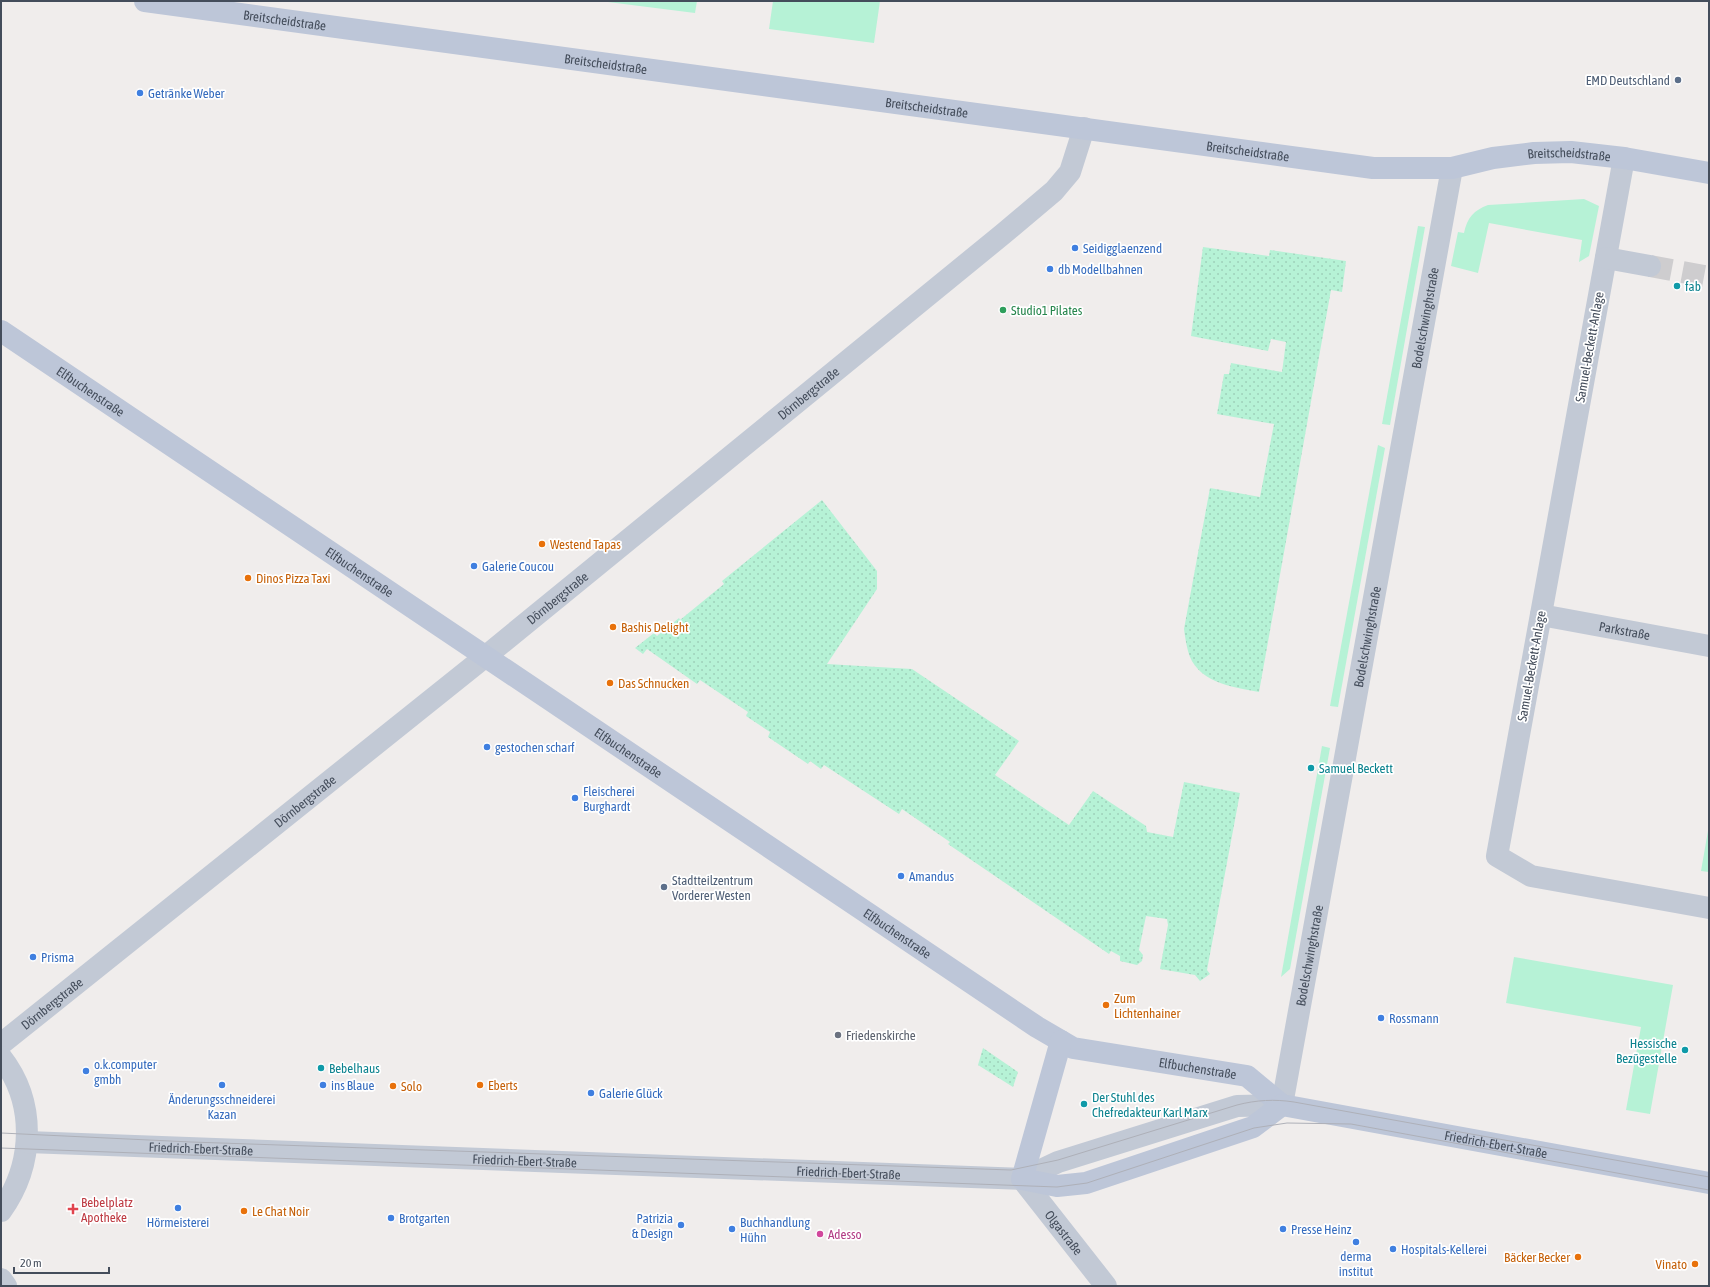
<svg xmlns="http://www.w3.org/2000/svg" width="1710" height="1287" font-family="'Asap Condensed',sans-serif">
<defs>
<pattern id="garden-dots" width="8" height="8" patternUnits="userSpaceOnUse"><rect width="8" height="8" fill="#b6f2d6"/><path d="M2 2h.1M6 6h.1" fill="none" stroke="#9ed1ba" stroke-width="1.8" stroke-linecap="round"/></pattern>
</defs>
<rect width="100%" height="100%" fill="#f0edec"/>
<g fill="#b6f2d6">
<polygon points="600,1 697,1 695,13"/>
<polygon points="773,1 880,1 874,43 769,29"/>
<path d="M1584,199L1599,206L1589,256L1579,262L1582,240L1489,223L1478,273L1451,266L1458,232L1464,233C1467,218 1474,210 1488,205Z"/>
<polygon points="1418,226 1425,227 1390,425 1382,424"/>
<polygon points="1378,445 1385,448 1338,707 1330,706"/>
<polygon points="1322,746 1330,748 1290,969 1281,977"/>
<polygon points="1709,825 1709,872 1701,871"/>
<polygon points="1514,957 1673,985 1650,1114 1626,1110 1641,1027 1506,1003"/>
</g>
<g fill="url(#garden-dots)">
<path d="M1203,247L1269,256L1270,250L1346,261L1342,292L1331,290L1259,692C1231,687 1196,682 1188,651C1186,644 1185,636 1184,629L1210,488L1260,497L1274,424L1217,414L1224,374H1229L1231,363L1282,372L1286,342L1271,339L1268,351L1191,336Z"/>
<polygon points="822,500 877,571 877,589 827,664 912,669 1019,741 995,775 1069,825 1093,791 1146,826 1147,832 1173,837 1184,782 1240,793 1207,970 1210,974 1200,981 1195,975 1160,969 1168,925 1167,919 1146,916 1139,950 1143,955 1142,961 1137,965 1120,961 1120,956 1111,951 1109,954 948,844 950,842 902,809 899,814 824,765 821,769 810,761 808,764 768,737 770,732 746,716 748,712 700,680 697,684 647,649 643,654 635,648 654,633 657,636 679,618 680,620 724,584 722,581"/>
<polygon points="983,1048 1018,1072 1013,1087 978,1065"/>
</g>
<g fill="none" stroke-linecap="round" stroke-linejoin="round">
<polyline stroke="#cecdcf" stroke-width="22" stroke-dasharray="22 11" stroke-linecap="butt" points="1650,266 1709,277"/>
<g stroke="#c2c9d5" stroke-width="22">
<polyline points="1624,158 1497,856 1531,876 1709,908"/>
<polyline points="1606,258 1650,266"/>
<path id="s1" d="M1541,615L1709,646"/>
<path id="s2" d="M1,1044L486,656L1003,234L1054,191L1070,172L1084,128"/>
<path id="s3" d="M1282,1105L1452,168"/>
<path id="s4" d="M1022,1179L1106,1286"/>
<polyline points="1,1279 6,1286"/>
</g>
<g stroke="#c2c9d5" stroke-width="22">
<path d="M1,1057C37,1103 34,1165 1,1211"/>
<path id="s5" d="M27,1142L1022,1179L1058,1162L1237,1106L1282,1105"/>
</g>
<g stroke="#bdc6d8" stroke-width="22">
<path id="s6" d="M145,1L1373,168H1452L1493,158L1534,153L1571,152L1624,158L1709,173"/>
<path id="s7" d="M1,331L1037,1027L1073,1048L1247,1076L1282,1105L1709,1183"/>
<polyline points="1061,1041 1022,1179 1057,1186 1086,1183 1253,1127 1282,1105"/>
</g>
<g stroke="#aeb0b8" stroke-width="1">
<path d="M1,1133L191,1142L1011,1170L1058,1160L1237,1105C1256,1100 1275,1099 1294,1102L1709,1177"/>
<polyline points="1,1148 1057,1187 1087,1183 1254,1128 1287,1123 1351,1124 1709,1190"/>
</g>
</g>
<g fill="#5c6f8a" stroke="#fff" stroke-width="1.5">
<circle cx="1678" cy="80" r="4"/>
<circle cx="664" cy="887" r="4"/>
</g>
<g fill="#3f7fe0" stroke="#fff" stroke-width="1.5">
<circle cx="140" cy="93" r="4"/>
<circle cx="1075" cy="248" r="4"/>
<circle cx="1050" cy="269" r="4"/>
<circle cx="474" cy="566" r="4"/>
<circle cx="487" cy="747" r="4"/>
<circle cx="575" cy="798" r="4"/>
<circle cx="901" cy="876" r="4"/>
<circle cx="33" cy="957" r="4"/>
<circle cx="1381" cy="1018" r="4"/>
<circle cx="86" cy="1071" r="4"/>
<circle cx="222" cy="1085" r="4"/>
<circle cx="323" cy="1085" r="4"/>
<circle cx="591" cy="1093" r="4"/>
<circle cx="178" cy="1208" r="4"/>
<circle cx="391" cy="1218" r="4"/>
<circle cx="681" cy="1225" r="4"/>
<circle cx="732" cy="1229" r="4"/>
<circle cx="1283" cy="1229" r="4"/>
<circle cx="1356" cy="1242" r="4"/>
<circle cx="1393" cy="1249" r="4"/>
</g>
<g fill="#0f9aa8" stroke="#fff" stroke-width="1.5">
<circle cx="1677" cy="286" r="4"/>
<circle cx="1311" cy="768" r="4"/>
<circle cx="1685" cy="1050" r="4"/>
<circle cx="321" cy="1068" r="4"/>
<circle cx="1084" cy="1104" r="4"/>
</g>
<circle fill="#2e9e5b" stroke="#fff" stroke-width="1.5" cx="1003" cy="310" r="4"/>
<g fill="#e8710a" stroke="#fff" stroke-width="1.5">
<circle cx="542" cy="544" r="4"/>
<circle cx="248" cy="578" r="4"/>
<circle cx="613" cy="627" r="4"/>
<circle cx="610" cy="683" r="4"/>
<circle cx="1106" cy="1005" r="4"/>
<circle cx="480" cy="1085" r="4"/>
<circle cx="393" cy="1086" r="4"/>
<circle cx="244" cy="1211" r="4"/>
<circle cx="1578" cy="1257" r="4"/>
<circle cx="1695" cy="1264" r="4"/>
</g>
<circle fill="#6b7280" stroke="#fff" stroke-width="1.5" cx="838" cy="1035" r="4"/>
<path fill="#e0444e" stroke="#fff" stroke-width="1.5" d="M71 1203h4v4h4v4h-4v4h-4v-4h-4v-4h4z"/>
<circle fill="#d1479c" stroke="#fff" stroke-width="1.5" cx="820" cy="1234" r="4"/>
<g text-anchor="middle" stroke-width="3.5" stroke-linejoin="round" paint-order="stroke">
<g font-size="13" fill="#444d5b" stroke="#fff">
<text dy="5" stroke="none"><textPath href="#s6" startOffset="141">Breitscheidstraße</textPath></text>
<text dy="5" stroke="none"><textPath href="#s6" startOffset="465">Breitscheidstraße</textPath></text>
<text dy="5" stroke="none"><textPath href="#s6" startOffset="789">Breitscheidstraße</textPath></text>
<text dy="5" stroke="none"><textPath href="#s6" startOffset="1113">Breitscheidstraße</textPath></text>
<text dy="5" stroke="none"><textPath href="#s6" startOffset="1437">Breitscheidstraße</textPath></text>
<text dy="5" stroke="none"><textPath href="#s3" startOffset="800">Bodelschwinghstraße</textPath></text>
<text transform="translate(1589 347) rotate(-80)" y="5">Samuel-Beckett-Anlage</text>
<text dy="5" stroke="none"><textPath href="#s7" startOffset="108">Elfbuchenstraße</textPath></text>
<text dy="5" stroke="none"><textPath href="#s2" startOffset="1037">Dörnbergstraße</textPath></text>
<text dy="5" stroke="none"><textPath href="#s7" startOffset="432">Elfbuchenstraße</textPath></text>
<text dy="5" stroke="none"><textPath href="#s2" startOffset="713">Dörnbergstraße</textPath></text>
<text dy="5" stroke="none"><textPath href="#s1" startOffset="85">Parkstraße</textPath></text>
<text dy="5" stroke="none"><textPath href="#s3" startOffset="476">Bodelschwinghstraße</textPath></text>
<text transform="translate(1531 666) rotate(-80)" y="5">Samuel-Beckett-Anlage</text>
<text dy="5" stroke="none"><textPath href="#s7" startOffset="756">Elfbuchenstraße</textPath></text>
<text dy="5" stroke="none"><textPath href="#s2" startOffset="389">Dörnbergstraße</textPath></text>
<text dy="5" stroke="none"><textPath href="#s7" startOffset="1080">Elfbuchenstraße</textPath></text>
<text dy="5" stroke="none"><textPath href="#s3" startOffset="152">Bodelschwinghstraße</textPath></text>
<text dy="5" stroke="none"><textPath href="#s2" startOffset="65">Dörnbergstraße</textPath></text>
<text dy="5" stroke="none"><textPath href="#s7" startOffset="1416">Elfbuchenstraße</textPath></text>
<text dy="5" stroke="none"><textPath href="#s7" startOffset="1729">Friedrich-Ebert-Straße</textPath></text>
<text dy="5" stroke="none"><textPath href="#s5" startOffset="174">Friedrich-Ebert-Straße</textPath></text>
<text dy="5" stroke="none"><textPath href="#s5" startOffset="498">Friedrich-Ebert-Straße</textPath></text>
<text dy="5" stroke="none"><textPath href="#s5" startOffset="822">Friedrich-Ebert-Straße</textPath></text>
<text dy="5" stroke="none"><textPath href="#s4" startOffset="68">Olgastraße</textPath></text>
</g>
<g font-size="13" fill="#4e5e75" stroke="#fff" text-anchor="end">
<text x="1670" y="85">EMD Deutschland</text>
<text x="672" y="885" text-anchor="start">Stadtteilzentrum<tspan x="672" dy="15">Vorderer Westen</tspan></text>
</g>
<g font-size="13" fill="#366cbe" stroke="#fff" text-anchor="start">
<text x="148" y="98">Getränke Weber</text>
<text x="1083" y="253">Seidigglaenzend</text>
<text x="1058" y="274">db Modellbahnen</text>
<text x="482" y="571">Galerie Coucou</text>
<text x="495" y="752">gestochen scharf</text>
<text x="583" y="796">Fleischerei<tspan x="583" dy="15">Burghardt</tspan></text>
<text x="909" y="881">Amandus</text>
<text x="41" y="962">Prisma</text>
<text x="1389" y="1023">Rossmann</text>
<text x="94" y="1069">o.k.computer<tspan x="94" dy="15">gmbh</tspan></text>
<text x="331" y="1090">ins Blaue</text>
<text x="599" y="1098">Galerie Glück</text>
<text x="222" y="1104" text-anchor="middle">Änderungsschneiderei<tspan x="222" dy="15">Kazan</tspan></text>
<text x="399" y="1223">Brotgarten</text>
<text x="673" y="1223" text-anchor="end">Patrizia<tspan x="673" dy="15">&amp; Design</tspan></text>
<text x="178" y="1227" text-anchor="middle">Hörmeisterei</text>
<text x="740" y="1227">Buchhandlung<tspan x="740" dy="15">Hühn</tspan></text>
<text x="1291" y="1234">Presse Heinz</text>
<text x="1401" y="1254">Hospitals-Kellerei</text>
<text x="1356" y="1261" text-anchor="middle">derma<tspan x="1356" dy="15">institut</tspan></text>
</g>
<g font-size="13" fill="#0d838f" stroke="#fff" text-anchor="start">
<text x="1685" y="291">fab</text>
<text x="1319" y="773">Samuel Beckett</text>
<text x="1677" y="1048" text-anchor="end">Hessische<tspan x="1677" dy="15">Bezügestelle</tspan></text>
<text x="329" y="1073">Bebelhaus</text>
<text x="1092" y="1102">Der Stuhl des<tspan x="1092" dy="15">Chefredakteur Karl Marx</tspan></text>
</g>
<g font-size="13" fill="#27864d" stroke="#fff" text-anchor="start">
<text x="1011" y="315">Studio1 Pilates</text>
</g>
<g font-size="13" fill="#c56008" stroke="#fff" text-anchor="start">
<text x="550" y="549">Westend Tapas</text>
<text x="256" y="583">Dinos Pizza Taxi</text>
<text x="621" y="632">Bashis Delight</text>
<text x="618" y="688">Das Schnucken</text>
<text x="1114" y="1003">Zum<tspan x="1114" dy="15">Lichtenhainer</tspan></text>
<text x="488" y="1090">Eberts</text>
<text x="401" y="1091">Solo</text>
<text x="252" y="1216">Le Chat Noir</text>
<text x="1570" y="1262" text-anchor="end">Bäcker Becker</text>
<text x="1687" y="1269" text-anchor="end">Vinato</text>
</g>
<g font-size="13" fill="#5b616d" stroke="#fff" text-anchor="start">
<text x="846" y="1040">Friedenskirche</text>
</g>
<g font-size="13" fill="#be3a42" stroke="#fff" text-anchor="start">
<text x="81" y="1207">Bebelplatz<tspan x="81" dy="15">Apotheke</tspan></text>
</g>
<g font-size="13" fill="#b23c85" stroke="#fff" text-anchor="start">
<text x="828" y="1239">Adesso</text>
</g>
</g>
<rect width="1710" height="1287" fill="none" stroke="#444d5b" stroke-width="4"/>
<path d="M14 1267v6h95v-6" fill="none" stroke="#444d5b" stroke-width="2"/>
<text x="20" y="1267" font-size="12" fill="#444d5b" stroke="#ffffff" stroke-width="3" paint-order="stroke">20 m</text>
</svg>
